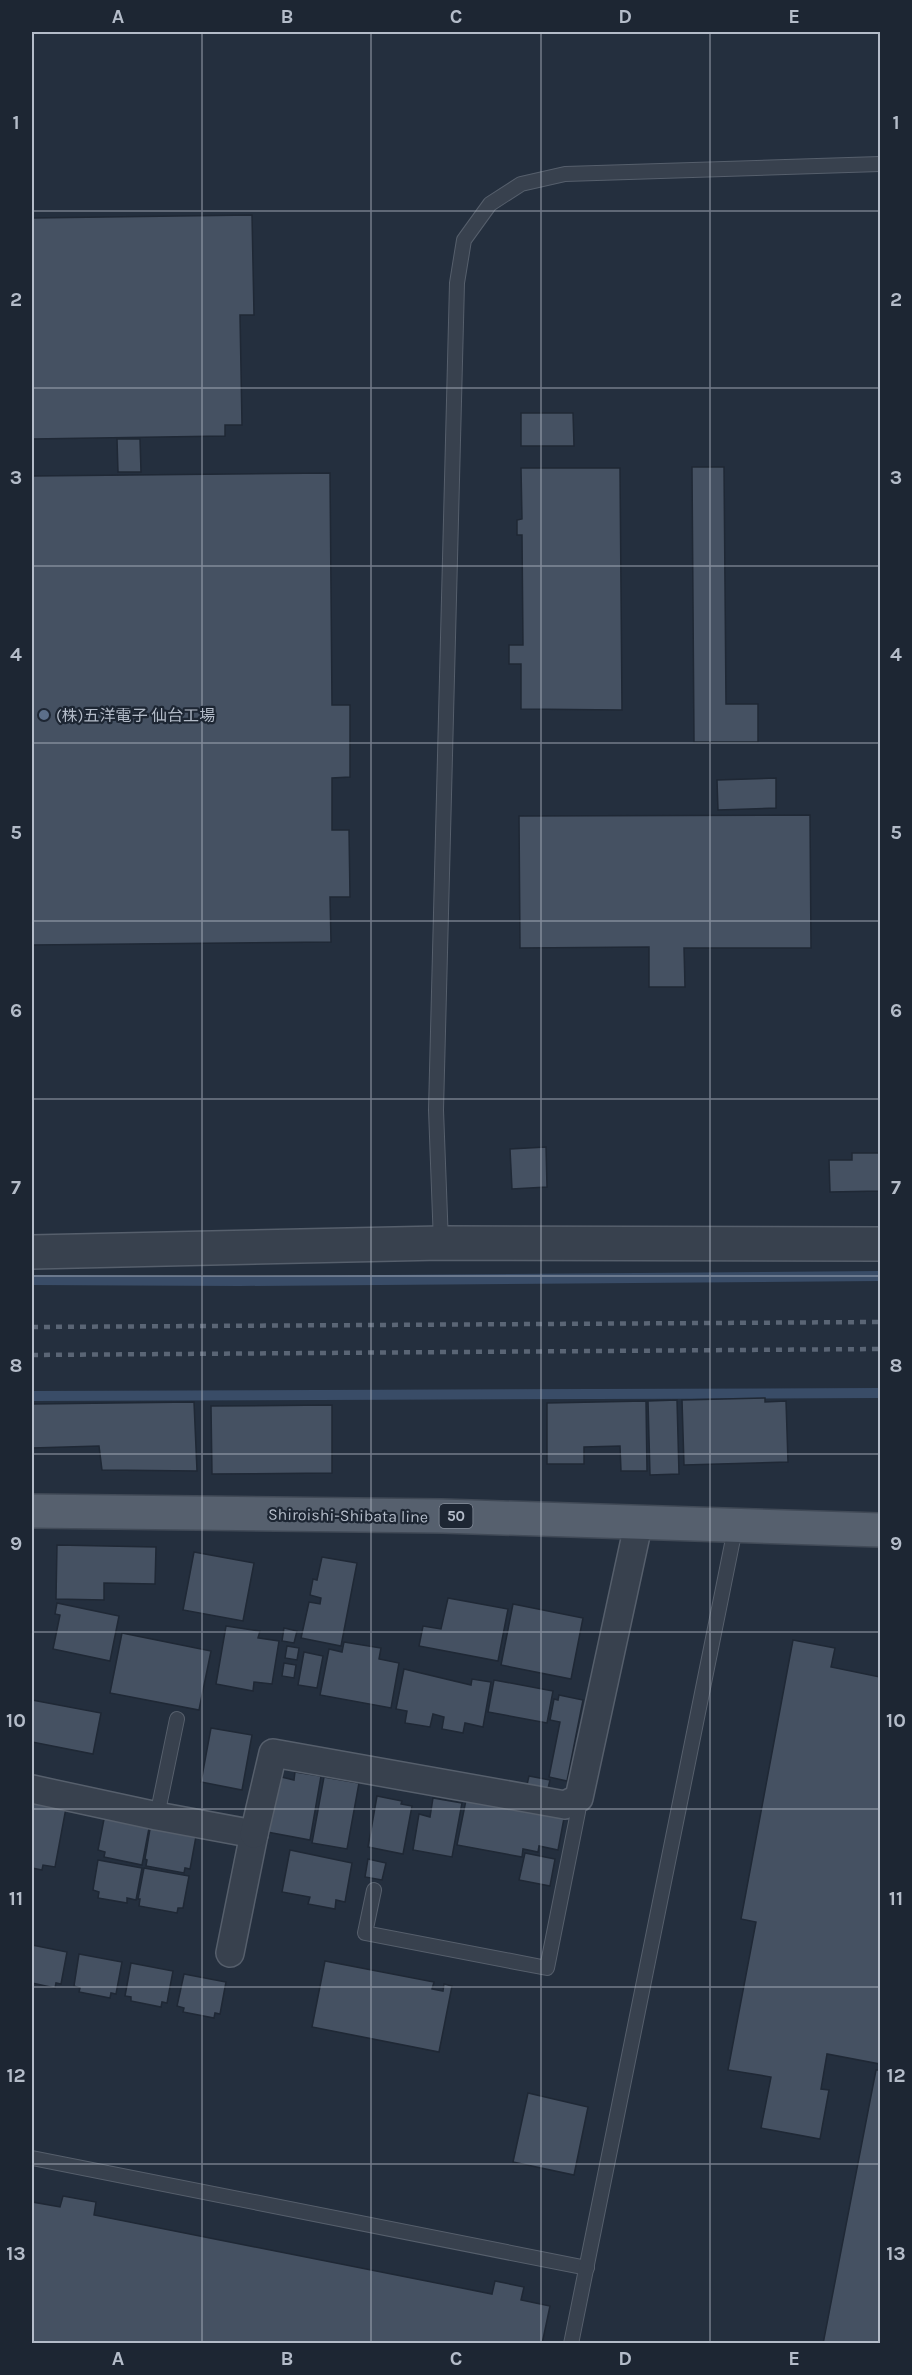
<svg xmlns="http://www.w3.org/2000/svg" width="912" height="2375" font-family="Karla,'Noto Sans JP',sans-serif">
<rect width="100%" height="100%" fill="#242f3e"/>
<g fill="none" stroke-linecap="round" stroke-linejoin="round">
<g stroke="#394c67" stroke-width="10">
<polyline points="32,1280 240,1281 880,1276"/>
<polyline points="32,1396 880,1393"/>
</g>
</g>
<g fill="#455162" stroke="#1f2835" stroke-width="1.5">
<polygon points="252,215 254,315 240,315 242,425 225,425 225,436 32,439 32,218"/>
<polygon points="521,413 573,413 574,446 521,446"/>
<polygon points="117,439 140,439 141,472 118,472"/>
<polygon points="692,467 724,467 726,704 758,704 758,742 694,742"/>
<polygon points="521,468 620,468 622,710 521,709 521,664 509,664 509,645 523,645 522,535 517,535 517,520 522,519"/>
<polygon points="330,473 332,705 350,705 350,777 332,778 332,830 349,830 350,897 330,897 331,942 32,945 32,476"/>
<polygon points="776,778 776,808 718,810 717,780"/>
<polygon points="810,815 811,948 684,948 685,987 649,987 649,947 520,948 519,816"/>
<polygon points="546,1147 547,1187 512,1189 510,1149"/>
<polygon points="852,1153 880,1153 880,1191 830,1192 829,1160 852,1160"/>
<polygon points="765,1398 765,1402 786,1401 788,1462 684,1465 682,1400"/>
<polygon points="677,1400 679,1474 650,1475 648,1401"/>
<polygon points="646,1401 647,1471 621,1471 620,1446 584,1447 584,1464 547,1464 547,1403"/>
<polygon points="194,1402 197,1471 102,1470 99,1446 32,1448 32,1404"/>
<polygon points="332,1405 332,1473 212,1474 211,1406"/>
<polygon points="57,1545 156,1547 155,1584 104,1583 104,1600 56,1599"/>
<polygon points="194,1552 254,1563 243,1621 183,1610"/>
<polygon points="322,1557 357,1563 341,1646 301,1638 309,1602 320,1604 321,1598 310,1595 313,1579 317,1580"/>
<polygon points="448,1598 508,1609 498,1661 419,1646 423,1626 441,1629"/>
<polygon points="57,1603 119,1616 110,1661 53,1649 60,1615 55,1614"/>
<polygon points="513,1604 583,1618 571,1679 501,1665"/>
<polygon points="226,1626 260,1631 258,1638 279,1641 272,1684 254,1682 253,1691 216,1684"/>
<polygon points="284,1628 297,1631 294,1643 282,1641"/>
<polygon points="122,1633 211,1651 199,1710 110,1693"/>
<polygon points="793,1640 835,1648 831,1667 880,1677 880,2064 827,2054 821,2089 829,2090 820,2139 761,2128 771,2077 728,2070 756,1922 741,1919"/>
<polygon points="344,1642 381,1648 379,1659 399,1663 391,1708 320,1695 329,1649 342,1652"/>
<polygon points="287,1646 299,1648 297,1660 285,1658"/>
<polygon points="304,1652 323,1656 317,1688 298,1685"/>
<polygon points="284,1663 296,1665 294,1678 282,1676"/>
<polygon points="404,1669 471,1685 472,1679 491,1682 483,1727 465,1723 463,1733 442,1729 444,1717 433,1714 430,1727 405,1723 407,1711 396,1709"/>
<polygon points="494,1680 553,1691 547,1723 488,1712"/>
<polygon points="559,1695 583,1700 567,1781 549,1777 560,1722 550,1720 554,1699 558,1700"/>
<polygon points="32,1700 101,1713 93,1754 32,1742"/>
<polygon points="211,1728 252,1735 242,1790 201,1782"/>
<polygon points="295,1772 321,1776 310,1840 267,1832 277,1776 294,1780"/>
<polygon points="529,1776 550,1780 547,1793 526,1789"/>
<polygon points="324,1777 359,1783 347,1849 312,1843"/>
<polygon points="467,1795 565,1813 558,1850 539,1846 538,1852 523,1849 522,1857 457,1845"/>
<polygon points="377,1796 402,1801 401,1804 412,1806 403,1854 368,1847"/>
<polygon points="433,1798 462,1803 452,1857 413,1850 419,1814 430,1817"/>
<polygon points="32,1802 66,1808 55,1867 43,1865 42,1870 32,1868"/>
<polygon points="105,1814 150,1823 142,1865 104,1857 105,1852 98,1850"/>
<polygon points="151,1823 197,1831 190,1869 185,1868 184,1873 146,1866 147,1860 145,1859"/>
<polygon points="290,1850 352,1863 345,1902 336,1900 335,1909 308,1904 310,1897 282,1892"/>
<polygon points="525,1853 555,1859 550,1886 519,1880"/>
<polygon points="368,1859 386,1863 382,1880 365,1877"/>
<polygon points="98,1860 142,1868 136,1900 127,1898 127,1903 98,1898 99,1892 93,1890"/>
<polygon points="144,1868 189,1876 183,1908 178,1908 177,1913 139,1906 140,1899 138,1899"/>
<polygon points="32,1945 67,1952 61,1984 56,1983 55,1988 32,1983"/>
<polygon points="79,1954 122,1962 116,1994 111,1993 110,1998 79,1992 80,1988 74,1986"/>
<polygon points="325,1961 434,1982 432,1989 443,1991 444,1984 452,1986 439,2052 312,2027"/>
<polygon points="131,1963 173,1971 167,2003 162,2002 161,2007 131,2001 131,1997 125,1996"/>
<polygon points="184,1974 226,1982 220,2014 215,2013 214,2018 183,2012 184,2008 177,2006"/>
<polygon points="876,2070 880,2070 880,2344 823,2344"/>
<polygon points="528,2093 588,2107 574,2175 513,2162"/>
<polygon points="63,2196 96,2202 94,2215 492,2294 495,2281 524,2287 521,2300 550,2306 542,2344 32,2344 32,2202 60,2207"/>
</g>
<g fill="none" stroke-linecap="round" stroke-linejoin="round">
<defs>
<g id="service">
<polyline points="441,1243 436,1110 457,283 464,240 490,204 521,184 565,174 880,164"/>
<polyline points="157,1816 177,1719"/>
<polyline points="374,1890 365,1933 547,1968 578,1812 579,1798"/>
<polyline points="32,2158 587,2268"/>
<polyline points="571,2344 736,1524"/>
</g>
<g id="minor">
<polyline points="32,1789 157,1816 254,1834 230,1953"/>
<polyline points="254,1834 273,1753 565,1805 579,1798 639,1521"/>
</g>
<polyline id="tertiary" points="32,1252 441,1243 880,1244"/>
<polyline id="primary" points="32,1511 442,1516 880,1530"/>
</defs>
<use href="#service" stroke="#565f6c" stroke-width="16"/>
<use href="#minor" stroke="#565f6c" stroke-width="30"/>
<use href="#tertiary" stroke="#565f6c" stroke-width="36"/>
<use href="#primary" stroke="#414a57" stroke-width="36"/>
<use href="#service" stroke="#38414e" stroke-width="14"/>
<use href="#minor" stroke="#38414e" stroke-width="27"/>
<use href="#tertiary" stroke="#38414e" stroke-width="33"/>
<use href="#primary" stroke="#56606e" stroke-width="33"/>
<g stroke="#5a6575" stroke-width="4.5" stroke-dasharray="6 6" stroke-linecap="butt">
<polyline points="32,1327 880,1322"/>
<polyline points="32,1355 880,1349"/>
</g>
</g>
<path fill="none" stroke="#b4bcc9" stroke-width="1.5" stroke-opacity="0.55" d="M202,32V2344M371,32V2344M541,32V2344M710,32V2344M32,211H880M32,388H880M32,566H880M32,743H880M32,921H880M32,1099H880M32,1276H880M32,1454H880M32,1632H880M32,1809H880M32,1987H880M32,2164H880"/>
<circle fill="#5c6f8a" stroke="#1d2633" stroke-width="2" cx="44" cy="715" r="6"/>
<g text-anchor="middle" stroke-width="4.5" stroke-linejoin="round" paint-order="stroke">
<rect fill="#1d2633" stroke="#878f9c" stroke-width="1.5" x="439.5" y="1504" width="33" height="24" rx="4.5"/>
<g font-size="15" font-weight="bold" fill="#b4bcc9">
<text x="456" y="1521">50</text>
</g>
<g font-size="16" fill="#b4bcc9" stroke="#1d2633" text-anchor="start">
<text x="56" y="721">(株)五洋電子 仙台工場</text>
</g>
<g font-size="16" fill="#b4bcc9" stroke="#1d2633">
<text transform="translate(348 1515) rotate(1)" y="6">Shiroishi-Shibata line</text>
</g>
</g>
<rect width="912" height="2375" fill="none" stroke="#1d2633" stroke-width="66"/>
<rect x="33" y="33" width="846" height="2309" fill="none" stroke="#b4bcc9" stroke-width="2"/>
<g font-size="20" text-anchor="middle" font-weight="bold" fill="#b4bcc9">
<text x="118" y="23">A</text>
<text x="287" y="23">B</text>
<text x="456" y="23">C</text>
<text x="625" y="23">D</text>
<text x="794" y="23">E</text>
<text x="16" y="129">1</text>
<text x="896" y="129">1</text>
<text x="16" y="306">2</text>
<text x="896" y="306">2</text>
<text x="16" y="484">3</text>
<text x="896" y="484">3</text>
<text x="16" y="661">4</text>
<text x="896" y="661">4</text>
<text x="16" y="839">5</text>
<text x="896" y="839">5</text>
<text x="16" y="1017">6</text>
<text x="896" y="1017">6</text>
<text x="16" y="1194">7</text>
<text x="896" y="1194">7</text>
<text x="16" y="1372">8</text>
<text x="896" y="1372">8</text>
<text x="16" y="1550">9</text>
<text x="896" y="1550">9</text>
<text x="16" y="1727">10</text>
<text x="896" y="1727">10</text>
<text x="16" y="1905">11</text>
<text x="896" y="1905">11</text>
<text x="16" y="2082">12</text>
<text x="896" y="2082">12</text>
<text x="16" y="2260">13</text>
<text x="896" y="2260">13</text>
<text x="118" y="2365">A</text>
<text x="287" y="2365">B</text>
<text x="456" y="2365">C</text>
<text x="625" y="2365">D</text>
<text x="794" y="2365">E</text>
</g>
</svg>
